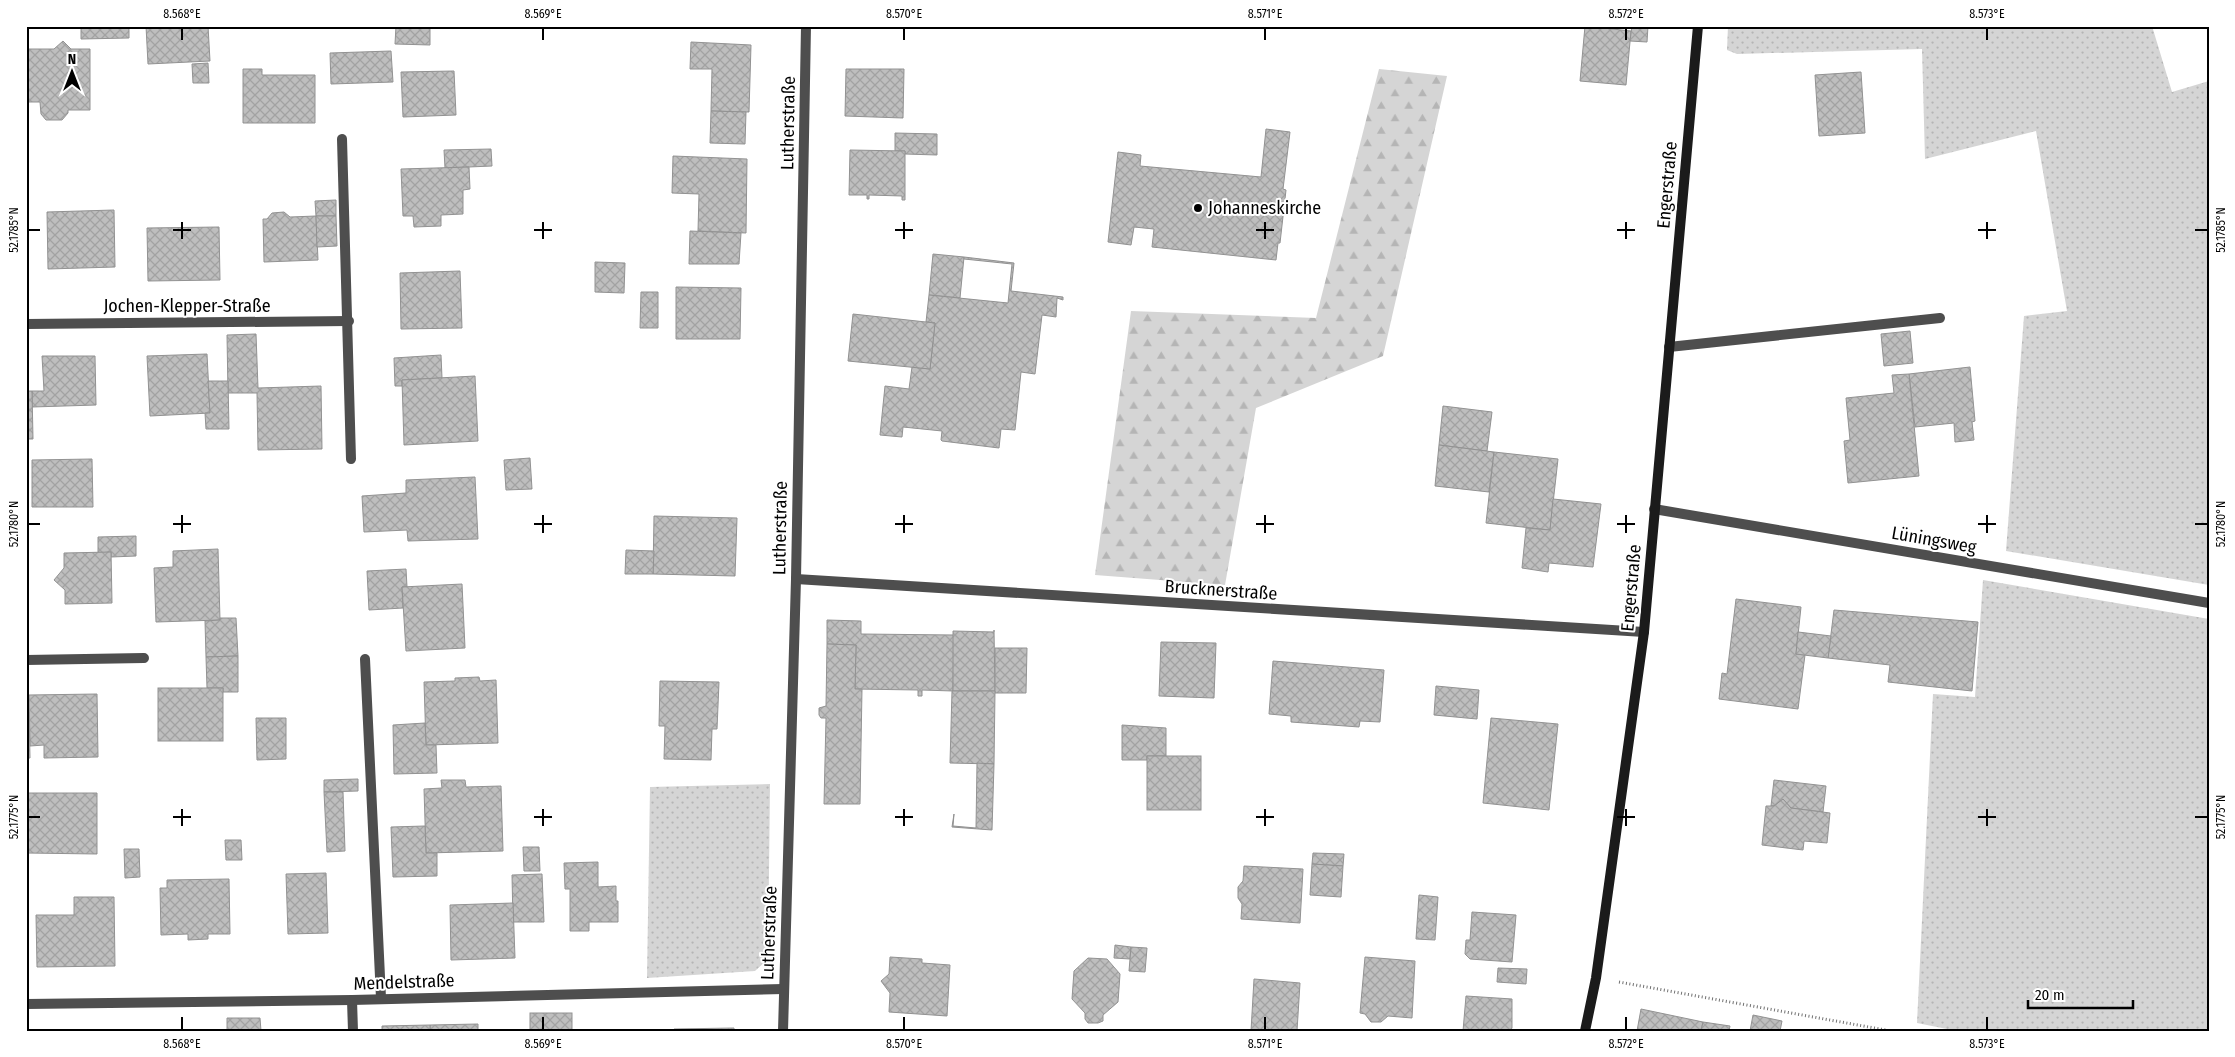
<svg xmlns="http://www.w3.org/2000/svg" width="2235" height="1057" font-family="'Fira Sans Condensed',sans-serif">
<defs>
<pattern id="grass-dots" width="8" height="8" patternUnits="userSpaceOnUse" patternTransform="scale(1.25)"><rect width="8" height="8" fill="#d5d5d5"/><path d="M2 2h.1M6 6h.1" fill="none" stroke="#b5b5b5" stroke-width="1.8" stroke-linecap="round"/></pattern>
<pattern id="forest-firs" width="22" height="20" patternUnits="userSpaceOnUse" patternTransform="scale(1.25)"><rect width="22" height="20" fill="#d5d5d5"/><path d="M5 1l3.5 6h-7zM16 11l3.5 6h-7z" fill="#b5b5b5"/></pattern>
<pattern id="building-cross-hatch" width="8" height="8" patternUnits="userSpaceOnUse" patternTransform="scale(1.25)"><rect width="8" height="8" fill="#bebebe"/><path d="M0 0l8 8M0 8l8-8" fill="none" stroke="#a2a2a2"/></pattern>
</defs>
<rect width="100%" height="100%" fill="#fff"/>
<g fill="url(#grass-dots)">
<polygon points="1728,26 2152,26 2172,92 2209,81 2209,585 2006,551 2024,316 2067,311 2036,131 1925,159 1922,49 1737,54 1727,50"/>
<polygon points="1983,580 2209,619 2209,1031 1957,1031 1917,1023 1933,694 1975,697"/>
<polygon points="770,784 768,959 755,971 647,978 650,787"/>
</g>
<polygon fill="url(#forest-firs)" points="1379,69 1447,76 1383,356 1256,408 1225,585 1095,575 1131,311 1316,318"/>
<g fill="url(#building-cross-hatch)" stroke="#929292">
<polygon points="81,26 129,26 129,38 81,39"/>
<polygon points="146,26 208,26 210,61 148,64"/>
<polygon points="396,26 430,26 430,45 395,44"/>
<polygon points="1585,26 1631,31 1626,85 1580,81"/>
<polygon points="1632,26 1648,26 1647,42 1630,41"/>
<polygon points="63,41 71,49 90,49 90,110 68,110 68,113 62,120 46,120 41,114 40,102 26,102 26,49 54,49"/>
<polygon points="691,42 751,45 749,112 711,111 712,69 690,69"/>
<polygon points="391,51 393,82 331,84 330,53"/>
<polygon points="208,63 209,83 193,83 192,64"/>
<polygon points="243,69 262,69 262,75 315,75 315,123 243,123"/>
<polygon points="846,69 904,69 903,118 845,116"/>
<polygon points="454,71 456,115 403,117 401,72"/>
<polygon points="1861,72 1865,133 1819,136 1815,75"/>
<polygon points="711,111 746,112 745,144 710,143"/>
<polygon points="1266,129 1290,132 1283,189 1286,190 1280,243 1278,243 1276,260 1152,247 1154,229 1134,227 1131,245 1108,242 1118,152 1141,155 1140,166 1261,177"/>
<polygon points="895,133 937,134 937,155 905,154 905,151 895,151"/>
<polygon points="491,149 492,166 445,168 444,150"/>
<polygon points="850,150 905,151 905,200 902,200 902,196 869,195 869,199 867,199 867,195 849,195"/>
<polygon points="673,156 747,159 746,233 698,231 699,194 672,193"/>
<polygon points="469,167 470,189 463,190 463,214 441,215 441,226 414,227 413,216 403,216 401,169"/>
<polygon points="336,200 336,216 316,216 315,201"/>
<polygon points="114,210 115,267 48,269 47,212"/>
<polygon points="284,212 290,217 316,216 318,260 264,262 263,219 267,219 272,213"/>
<polygon points="316,216 336,216 337,246 317,247"/>
<polygon points="219,227 220,280 148,281 147,228"/>
<polygon points="690,231 741,233 739,264 689,264"/>
<polygon points="933,254 964,257 960,298 929,295"/>
<polygon points="964,257 1014,263 1011,291 1063,297 1063,300 1057,298 1056,317 1042,315 1035,374 1021,372 1015,430 1001,429 999,448 942,441 941,440 942,431 903,427 902,437 880,435 885,386 909,389 912,367 930,369 935,323 926,322 929,295 1008,303 1012,264 964,259"/>
<polygon points="595,262 625,263 624,293 595,292"/>
<polygon points="460,271 462,328 401,329 400,273"/>
<polygon points="676,287 741,288 740,339 676,339"/>
<polygon points="641,292 658,292 658,328 640,328"/>
<polygon points="853,314 935,323 930,369 848,361"/>
<polygon points="1910,331 1913,363 1884,366 1881,334"/>
<polygon points="256,334 258,388 321,386 322,449 258,450 257,393 228,393 227,335"/>
<polygon points="207,354 210,413 150,416 147,356"/>
<polygon points="441,355 442,378 402,380 402,386 395,386 394,358"/>
<polygon points="42,356 95,356 96,405 32,407 32,391 44,391"/>
<polygon points="1970,367 1975,421 1972,422 1974,440 1955,442 1954,423 1915,427 1909,374"/>
<polygon points="1909,374 1919,476 1848,483 1844,441 1850,440 1846,398 1894,393 1892,375"/>
<polygon points="475,376 478,441 404,445 402,380"/>
<polygon points="208,381 228,381 229,429 206,429 205,413 210,413"/>
<polygon points="26,391 32,391 33,439 26,439"/>
<polygon points="1443,406 1492,412 1487,451 1439,445"/>
<polygon points="1439,445 1494,452 1489,492 1435,486"/>
<polygon points="1494,452 1558,459 1550,530 1486,523"/>
<polygon points="530,458 532,489 506,490 504,460"/>
<polygon points="92,459 93,507 32,507 32,460"/>
<polygon points="475,477 478,539 408,541 407,530 364,532 362,496 406,493 406,480"/>
<polygon points="1553,499 1601,504 1593,567 1549,563 1548,572 1522,568 1526,528 1550,530"/>
<polygon points="654,516 737,518 735,576 653,574"/>
<polygon points="136,536 136,556 111,557 111,552 98,553 98,537"/>
<polygon points="218,549 220,620 156,622 154,568 173,567 173,551"/>
<polygon points="626,550 654,551 653,574 625,574"/>
<polygon points="111,552 112,603 65,604 65,590 54,580 64,568 64,553"/>
<polygon points="406,569 407,587 402,587 403,608 369,610 367,571"/>
<polygon points="462,584 465,648 406,651 402,587"/>
<polygon points="1736,599 1801,607 1796,654 1805,655 1798,709 1719,699 1722,673 1727,674"/>
<polygon points="1834,610 1978,622 1972,691 1888,682 1890,665 1828,658"/>
<polygon points="220,618 236,618 238,656 206,657 205,621 220,620"/>
<polygon points="827,620 861,621 861,634 954,635 953,691 922,690 922,696 918,696 918,690 855,689 856,645 827,644"/>
<polygon points="994,630 995,691 953,691 953,631 994,632"/>
<polygon points="1798,632 1831,636 1828,658 1796,654"/>
<polygon points="1161,642 1216,643 1214,698 1159,696"/>
<polygon points="827,644 856,645 855,689 862,689 860,804 824,804 826,718 821,718 819,715 819,708 826,706"/>
<polygon points="995,648 1027,648 1026,693 995,693"/>
<polygon points="238,656 238,692 223,692 223,688 207,688 206,657"/>
<polygon points="1273,661 1384,670 1380,722 1360,721 1359,727 1291,722 1291,716 1269,714"/>
<polygon points="479,677 480,681 496,680 498,743 426,745 424,682 455,681 455,678"/>
<polygon points="660,681 719,682 717,729 712,729 711,760 664,759 665,726 659,726"/>
<polygon points="1436,686 1479,690 1477,719 1434,715"/>
<rect x="158" y="688" width="65" height="53"/>
<polygon points="952,691 995,691 994,764 950,763"/>
<polygon points="97,694 98,757 44,758 44,745 30,746 29,695"/>
<polygon points="26,712 29,712 30,758 26,758"/>
<polygon points="256,718 286,718 286,759 257,760"/>
<polygon points="1491,718 1558,724 1549,810 1483,803"/>
<polygon points="425,723 426,745 436,745 437,773 394,774 393,725"/>
<polygon points="1122,725 1166,728 1166,756 1147,756 1147,760 1122,760"/>
<rect x="1147" y="756" width="54" height="54"/>
<polygon points="977,763 994,764 992,830 952,827 954,814 953,826 976,828"/>
<polygon points="358,779 358,791 324,792 324,780"/>
<polygon points="441,780 465,780 466,787 501,786 503,851 426,853 424,789 442,788"/>
<polygon points="1774,780 1826,786 1823,812 1791,808 1783,799 1774,806 1771,806"/>
<polygon points="324,792 343,792 345,851 327,852"/>
<polygon points="26,793 97,793 97,854 26,853"/>
<polygon points="1783,799 1791,808 1830,813 1827,843 1804,841 1803,850 1762,845 1766,806 1774,806"/>
<polygon points="425,826 426,853 437,853 437,876 393,877 391,827"/>
<polygon points="225,840 241,840 242,860 226,860"/>
<polygon points="523,847 539,847 540,871 524,871"/>
<polygon points="124,849 139,849 140,877 125,878"/>
<polygon points="1313,853 1344,854 1343,866 1312,864"/>
<polygon points="598,862 598,887 616,886 616,901 618,901 618,922 589,922 589,931 570,931 570,889 565,889 564,863"/>
<polygon points="1312,864 1343,866 1341,897 1310,895"/>
<polygon points="1244,866 1303,869 1300,923 1241,919 1242,904 1238,898 1238,887 1243,881"/>
<polygon points="326,873 328,933 288,934 286,874"/>
<polygon points="542,874 544,922 513,922 512,875"/>
<polygon points="229,879 230,934 208,934 208,939 188,940 188,934 161,935 160,888 167,888 167,880"/>
<polygon points="1419,895 1438,897 1435,940 1416,939"/>
<polygon points="74,897 114,897 115,966 37,967 36,915 74,915"/>
<polygon points="513,903 515,958 451,960 450,905"/>
<polygon points="1472,912 1516,915 1512,962 1470,959 1465,954 1466,940 1470,940"/>
<polygon points="1115,945 1131,947 1130,959 1114,958"/>
<polygon points="1131,947 1147,948 1145,972 1129,971"/>
<polygon points="890,957 922,959 922,963 950,965 947,1016 889,1012 890,993 881,981 889,974"/>
<polygon points="1365,957 1415,961 1412,1018 1388,1016 1381,1022 1371,1022 1365,1014 1360,1013"/>
<polygon points="1088,958 1107,959 1120,974 1118,1002 1103,1015 1103,1021 1098,1023 1088,1023 1085,1019 1085,1013 1072,999 1074,971"/>
<polygon points="1498,968 1527,969 1526,984 1497,982"/>
<polygon points="1254,979 1300,983 1297,1031 1251,1031"/>
<polygon points="1466,996 1512,999 1512,1028 1510,1031 1463,1031"/>
<polygon points="1641,1009 1703,1022 1701,1031 1637,1031"/>
<rect x="530" y="1013" width="42" height="18"/>
<polygon points="1753,1015 1782,1021 1780,1031 1750,1031"/>
<polygon points="227,1018 260,1018 261,1031 227,1031"/>
<polygon points="1703,1022 1730,1026 1729,1031 1701,1031"/>
<polygon points="478,1024 478,1031 430,1031 430,1025"/>
<polygon points="430,1025 430,1031 382,1031 382,1026"/>
<polygon points="734,1028 734,1031 674,1031 674,1029"/>
</g>
<g fill="none" stroke-linecap="round" stroke-linejoin="round">
<polyline stroke="#707070" stroke-width="3" stroke-dasharray="1 2.5" stroke-linecap="butt" points="1619,982 1891,1031"/>
<g stroke="#4e4e4e" stroke-width="10">
<polyline points="342,139 351,459"/>
<polyline points="1669,347 1940,318"/>
<polyline points="365,659 381,998"/>
</g>
<g stroke="#4e4e4e" stroke-width="10">
<polyline points="26,324 349,321"/>
<polyline points="1654,509 2209,603"/>
<polyline points="796,579 1644,632"/>
<polyline points="26,660 144,658"/>
<polyline points="352,1000 353,1031"/>
<polyline points="26,1004 352,1000 783,989"/>
<polyline points="783,1031 796,579 806,26"/>
</g>
<polyline stroke="#1b1b1b" stroke-width="10" points="1585,1031 1596,978 1644,632 1698,26"/>
</g>
<path fill="none" stroke="#000" stroke-width="2" d="M182,28V40M543,28V40M904,28V40M1265,28V40M1626,28V40M1987,28V40M182,222V239M543,222V239M904,222V239M1265,222V239M1626,222V239M1987,222V239M28,230H40M173,230H191M534,230H552M895,230H913M1256,230H1274M1617,230H1635M1978,230H1996M2195,230H2208M182,515V533M543,515V533M904,515V533M1265,515V533M1626,515V533M1987,515V533M28,524H40M173,524H191M534,524H552M895,524H913M1256,524H1274M1617,524H1635M1978,524H1996M2195,524H2208M182,809V826M543,809V826M904,809V826M1265,809V826M1626,809V826M1987,809V826M28,817H40M173,817H191M534,817H552M895,817H913M1256,817H1274M1617,817H1635M1978,817H1996M2195,817H2208M182,1017V1030M543,1017V1030M904,1017V1030M1265,1017V1030M1626,1017V1030M1987,1017V1030"/>
<circle fill="#000" stroke="#fff" stroke-width="2" cx="1198" cy="208" r="5"/>
<g text-anchor="middle" stroke-width="4" stroke-linejoin="round" paint-order="stroke">
<g font-size="18" fill="#000" stroke="#fff">
<text transform="translate(788 123) rotate(-89)" y="6">Lutherstraße</text>
<text transform="translate(1667 185) rotate(-85)" y="6">Engerstraße</text>
<text x="187" y="312">Jochen-Klepper-Straße</text>
<text transform="translate(780 528) rotate(-89)" y="6">Lutherstraße</text>
<text transform="translate(1934 540) rotate(10)" y="6">Lüningsweg</text>
<text transform="translate(1631 588) rotate(-85)" y="6">Engerstraße</text>
<text transform="translate(1221 590) rotate(4)" y="6">Brucknerstraße</text>
<text transform="translate(769 933) rotate(-88)" y="6">Lutherstraße</text>
<text transform="translate(404 982) rotate(-2)" y="6">Mendelstraße</text>
</g>
<g font-size="18" fill="#000" stroke="#fff" text-anchor="start">
<text x="1208" y="214">Johanneskirche</text>
</g>
</g>
<rect width="2235" height="1057" fill="none" stroke="#ffffff" stroke-width="55"/>
<g transform="translate(72 72)" stroke="#ffffff" stroke-width="4" paint-order="stroke">
<path d="M0-4L9 19L0 12L-9 19Z" fill="#000000"/>
<text y="-8" font-size="14" font-weight="bold" text-anchor="middle" fill="#000000">N</text>
</g>
<path d="M2028 1000v8h105v-8" fill="none" stroke="#000000" stroke-width="2.5"/>
<text x="2035" y="1000" font-size="15" fill="#000000" stroke="#ffffff" stroke-width="4" paint-order="stroke">20 m</text>
<rect x="28" y="28" width="2180" height="1002" fill="none" stroke="#000" stroke-width="2"/>
<g font-size="12" text-anchor="middle" fill="#000">
<text x="182" y="18">8.568°E</text>
<text x="543" y="18">8.569°E</text>
<text x="904" y="18">8.570°E</text>
<text x="1265" y="18">8.571°E</text>
<text x="1626" y="18">8.572°E</text>
<text x="1987" y="18">8.573°E</text>
<text transform="translate(14 230) rotate(-90)" y="4">52.1785°N</text>
<text transform="translate(2221 230) rotate(-90)" y="4">52.1785°N</text>
<text transform="translate(14 524) rotate(-90)" y="4">52.1780°N</text>
<text transform="translate(2221 524) rotate(-90)" y="4">52.1780°N</text>
<text transform="translate(14 817) rotate(-90)" y="4">52.1775°N</text>
<text transform="translate(2221 817) rotate(-90)" y="4">52.1775°N</text>
<text x="182" y="1048">8.568°E</text>
<text x="543" y="1048">8.569°E</text>
<text x="904" y="1048">8.570°E</text>
<text x="1265" y="1048">8.571°E</text>
<text x="1626" y="1048">8.572°E</text>
<text x="1987" y="1048">8.573°E</text>
</g>
</svg>
